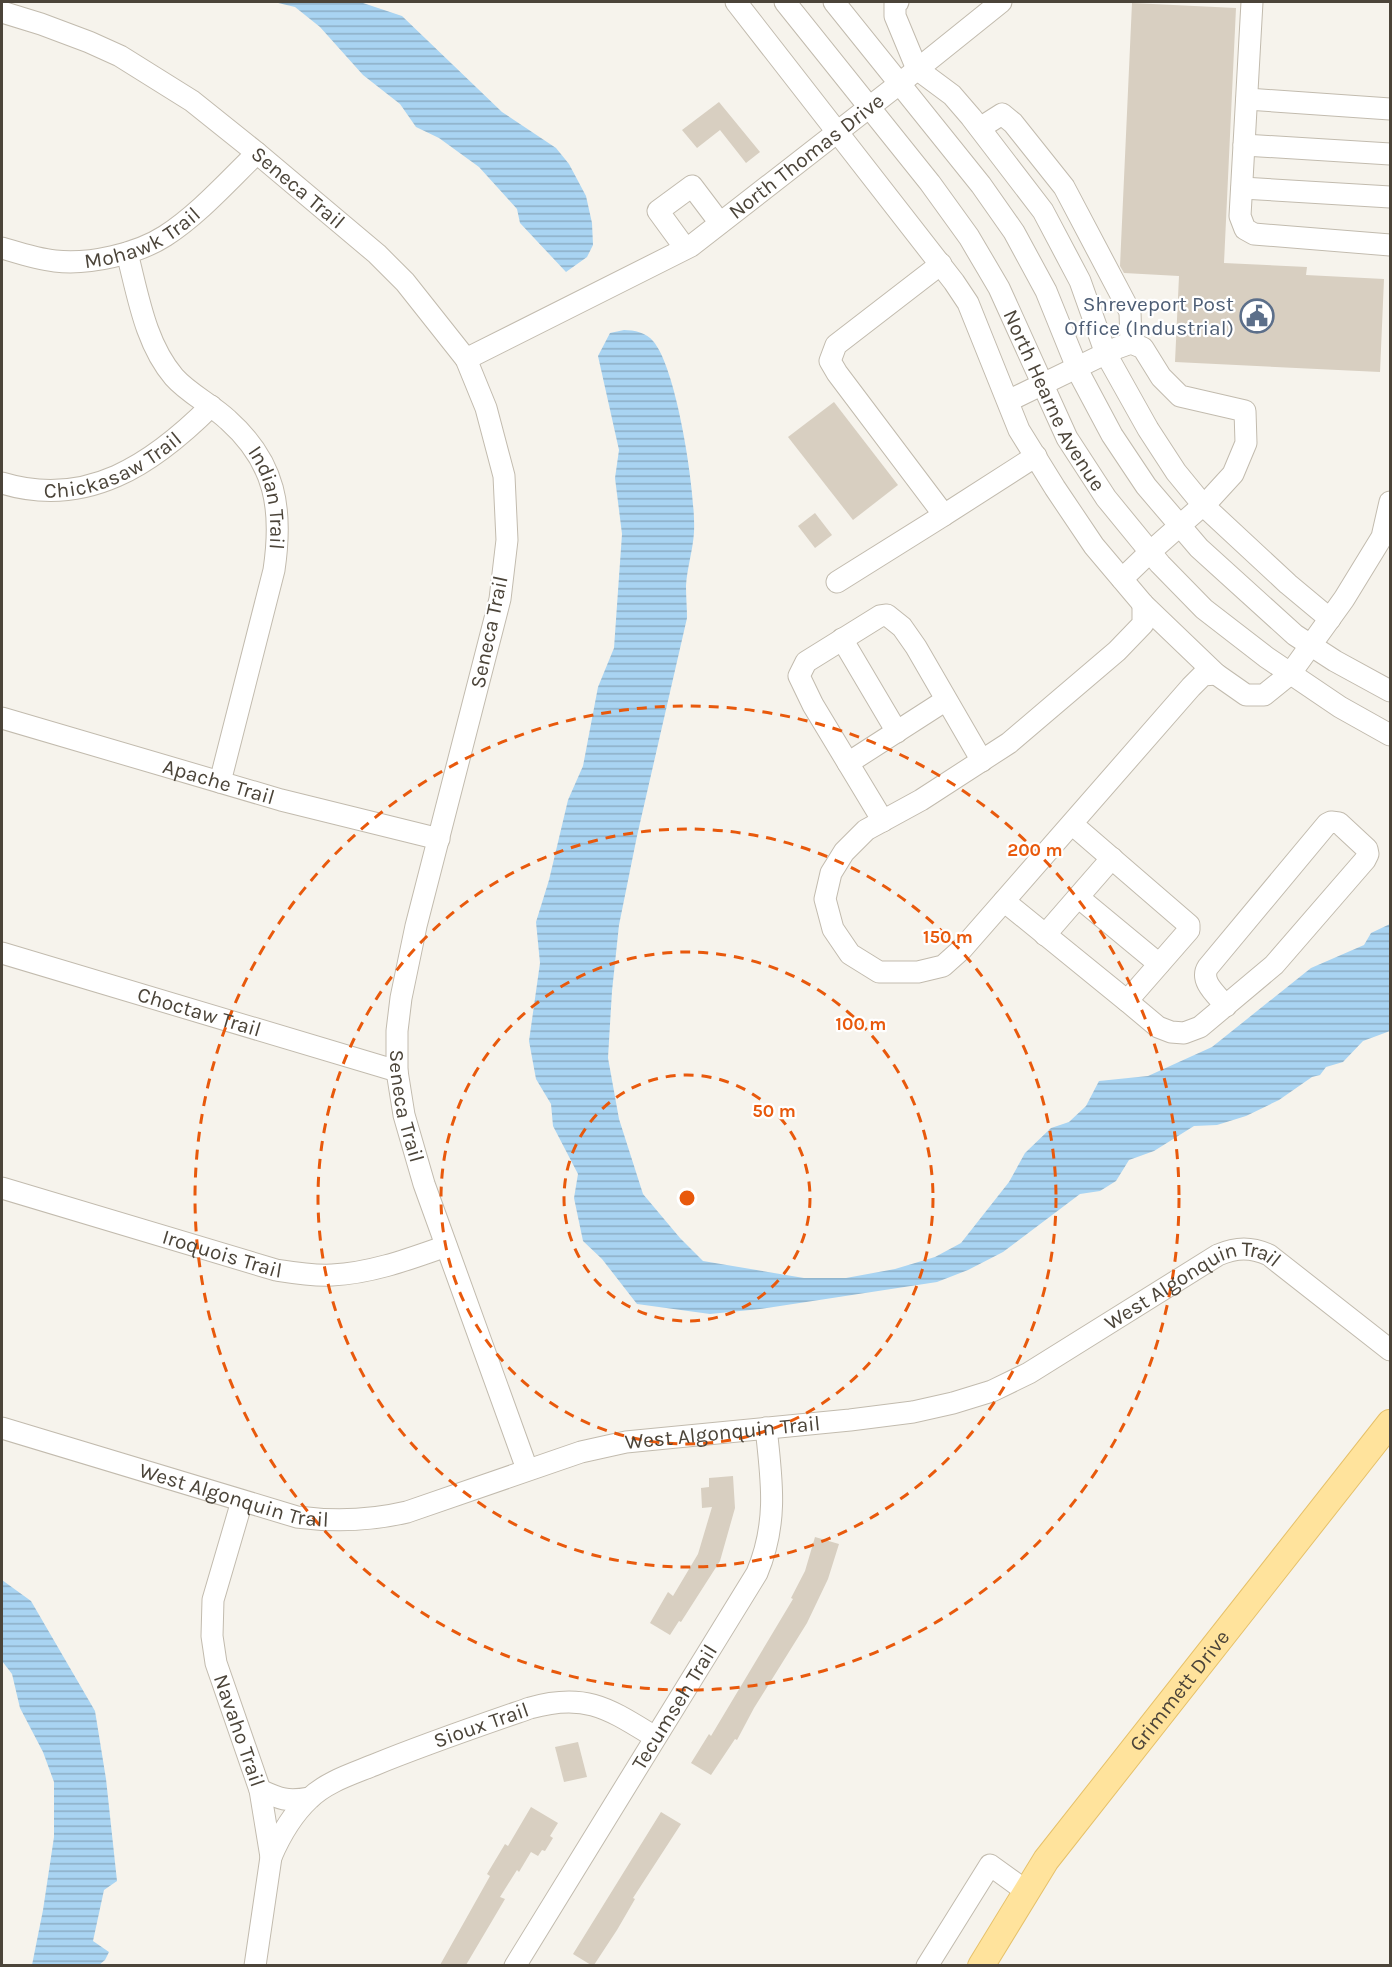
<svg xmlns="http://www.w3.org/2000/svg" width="1392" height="1967" font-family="Karla,sans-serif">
<defs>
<pattern id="water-rules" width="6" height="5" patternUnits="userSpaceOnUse" patternTransform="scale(1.5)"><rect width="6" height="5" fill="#a9d4f2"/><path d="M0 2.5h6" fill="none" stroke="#8caec5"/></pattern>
</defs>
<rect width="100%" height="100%" fill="#f6f3ec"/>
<g fill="url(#water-rules)">
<polygon points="274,2 360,2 402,16 502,112 556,148 569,164 586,196 592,223 593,245 587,257 566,272 520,223 517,209 479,167 439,138 416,127 400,104 363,75 320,27 295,7"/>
<path d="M624,330C634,330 647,333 653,341C677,368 696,494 694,532C693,550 687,568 686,586C686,597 687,608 687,618L637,836L619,925L612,991L608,1058L619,1119L643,1194L680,1238L703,1261L804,1278H846L895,1269L935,1257L961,1243L1009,1182L1025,1153L1051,1128L1069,1122L1086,1106L1099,1081L1148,1076L1212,1047L1311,968L1364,945L1371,933L1390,924V1031L1363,1041L1343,1062L1326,1067L1320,1075L1312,1077L1279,1100L1246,1116L1217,1125L1194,1126L1154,1151L1129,1160L1116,1181L1100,1191L1080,1194L1003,1252L968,1270L937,1282L760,1309L710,1314L637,1304L602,1259L583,1241L574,1198L578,1174L553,1126L551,1104L536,1079L529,1041L540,963L536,922L549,880L568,800L583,766L598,687L614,648L622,534L615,478L619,450L598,356L610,333Z"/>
<polygon points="2,1580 31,1601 95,1711 106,1779 117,1881 104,1890 93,1941 109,1952 105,1960 99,1965 32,1965 43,1910 54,1837 54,1782 43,1752 20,1708 12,1674 2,1661"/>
</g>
<g fill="#d8cfc1">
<polygon points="1132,3 1236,8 1224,263 1307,267 1306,275 1384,279 1380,372 1175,362 1179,276 1124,273 1120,266"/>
<polygon points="719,102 760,152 746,163 720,130 697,148 682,130"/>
<polygon points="834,402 898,485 853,520 788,437"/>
<polygon points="815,513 832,535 815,548 798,526"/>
<polygon points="733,1476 735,1508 720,1561 681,1622 679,1621 670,1635 650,1623 668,1592 673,1596 698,1554 712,1507 702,1508 701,1488 709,1487 709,1478"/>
<polygon points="815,1537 839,1544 828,1579 807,1623 754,1708 737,1740 735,1739 711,1775 691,1763 709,1734 711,1736 793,1599 791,1598 805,1571"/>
<polygon points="578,1742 587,1777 564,1782 555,1747"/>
<polygon points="531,1807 558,1823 550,1836 553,1838 545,1851 542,1850 538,1856 531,1852 519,1872 517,1870 500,1897 505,1899 466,1965 440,1965 490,1876 487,1874 505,1844 508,1846"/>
<polygon points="661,1812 681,1824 633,1898 635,1899 617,1930 594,1965 591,1965 573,1954"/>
</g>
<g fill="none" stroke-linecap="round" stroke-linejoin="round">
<defs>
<g id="minor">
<polyline points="736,2 954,282 968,303 1019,430 1055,488 1094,546 1143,604 1216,674 1246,695 1264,695 1290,674 1344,599 1382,537 1390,502"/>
<path id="s1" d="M785,2L930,183L969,237L999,288L1067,438L1106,498L1160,564L1204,609L1266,657L1340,707L1390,735"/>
<polyline points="834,2 981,185 1014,232 1046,291 1080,375 1112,435 1146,486 1199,548 1295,635 1335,661 1390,691"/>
<polyline points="898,2 895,4 895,16 917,69 952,95 971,117 1043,211 1080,281 1106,354 1148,429 1176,472 1203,505 1288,584 1330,619"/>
<polyline points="1252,2 1240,216 1245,229 1254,234 1390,245"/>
<path id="s2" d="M2,12L41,24L89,42L120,56L192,101L257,153L377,254L405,282L466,359L486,408L504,476L507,540L500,599L416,926L401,998L397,1031V1071L404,1115L424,1184L527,1469"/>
<polyline points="1247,99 1390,109"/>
<polyline points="980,128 1002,114 1013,123 1064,187 1130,312 1131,343"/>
<polyline points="1244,145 1390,154"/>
<polyline points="1242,188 1390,197"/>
<path id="s3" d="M2,248C19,253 37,259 55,261C89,265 137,254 165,236C199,214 228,181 257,153"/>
<polyline points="685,248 658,211 692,186 720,223"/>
<path id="s4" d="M127,253C138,295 145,343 174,377C189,394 211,404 228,420C276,463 283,509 274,570L220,782"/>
<polyline points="941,264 836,345 830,361 837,373 944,515 1036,456"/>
<path id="s5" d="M466,359L691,246L899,84L1001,2"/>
<polyline points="1008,401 1117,348 1131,343 1143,348 1161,377 1180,396 1245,411 1246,443 1233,474 1211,498 1150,552 1122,579"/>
<path id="s6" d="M2,483C87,509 153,464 211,406"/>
<polyline points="837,582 944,515"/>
<polyline points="1143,604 1143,624 1117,651 1009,743 921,800 866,830 844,852 831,873 825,899 833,929 850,954 879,972 918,972 943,966 962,949 1191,687 1203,675 1216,674"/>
<polyline points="842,639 897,732"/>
<path id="s7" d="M2,718L281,800L439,839"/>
<polyline points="848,763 946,700"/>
<polyline points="883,821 813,705 799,676 806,662 880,616 887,615 902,627 916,647 982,761"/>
<polyline points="1112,858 1078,897 1159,964"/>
<polyline points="1004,901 1127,1001 1189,930 1189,925 1072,824"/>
<polyline points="1045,935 1078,897"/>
<path id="s8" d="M2,953L397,1071"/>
<path d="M1127,1001L1158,1027L1171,1032L1184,1033L1200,1027L1274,965L1365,860L1368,854L1367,849L1339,823L1331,822L1327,824L1208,967C1199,981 1217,995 1226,1006"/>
<path id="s9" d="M2,1188L276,1270C295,1273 313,1276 332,1275C372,1273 409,1259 446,1246"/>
<path id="s10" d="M2,1428L297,1517C335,1522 369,1521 407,1512L581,1452L626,1442L850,1420L913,1412L953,1403L992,1391L1029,1373L1218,1255C1237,1247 1251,1247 1269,1255L1390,1350"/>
<path id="s11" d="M242,1501L213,1600L212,1636L216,1663L260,1790L271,1857L255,1966"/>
<path d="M260,1790C280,1799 287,1802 309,1798"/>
<path id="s12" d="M271,1857C280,1836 292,1815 309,1799C326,1782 352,1774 374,1765C425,1744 478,1726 530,1708C586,1692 609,1709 655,1737"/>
<path id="s13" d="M515,1966L757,1573C778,1523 772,1481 766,1428"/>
<polyline points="927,1966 990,1865 1026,1891"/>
</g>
<g id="major">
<path id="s14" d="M981,1966L1046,1860L1390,1423"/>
</g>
</defs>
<use href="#minor" stroke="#c2bbae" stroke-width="23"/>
<use href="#major" stroke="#e6c16a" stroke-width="28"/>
<use href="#minor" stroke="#fff" stroke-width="21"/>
<use href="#major" stroke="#ffe39c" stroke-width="26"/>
</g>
<g fill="none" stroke="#e8590c" stroke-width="3" stroke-dasharray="10 8">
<circle cx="687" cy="1198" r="123"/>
<circle cx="687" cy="1198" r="246"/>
<circle cx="687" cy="1198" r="369"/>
<circle cx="687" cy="1198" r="492"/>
</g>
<defs>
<symbol id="civic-ring" viewBox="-11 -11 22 22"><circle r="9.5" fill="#fff" stroke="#5c6f8a" stroke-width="1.5"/><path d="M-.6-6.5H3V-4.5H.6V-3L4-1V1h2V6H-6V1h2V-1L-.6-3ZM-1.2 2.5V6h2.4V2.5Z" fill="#5c6f8a"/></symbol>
</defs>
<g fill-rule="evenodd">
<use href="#civic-ring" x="1238" y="297" width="38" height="38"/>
</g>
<g text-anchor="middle" stroke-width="4.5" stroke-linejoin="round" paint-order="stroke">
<g font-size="21" fill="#4b4439" stroke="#fff">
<text dy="7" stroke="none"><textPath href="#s5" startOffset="398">North Thomas Drive</textPath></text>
<text dy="7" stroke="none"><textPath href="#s2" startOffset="348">Seneca Trail</textPath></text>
<text dy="7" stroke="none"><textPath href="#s3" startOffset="147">Mohawk Trail</textPath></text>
<text dy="7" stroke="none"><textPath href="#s1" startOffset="483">North Hearne Avenue</textPath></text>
<text dy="7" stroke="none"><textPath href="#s6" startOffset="117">Chickasaw Trail</textPath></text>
<text dy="7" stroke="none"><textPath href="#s4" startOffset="294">Indian Trail</textPath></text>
<text transform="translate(489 632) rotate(-78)" y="7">Seneca Trail</text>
<text dy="7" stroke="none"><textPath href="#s7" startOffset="226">Apache Trail</textPath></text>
<text dy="7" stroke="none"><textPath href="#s8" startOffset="206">Choctaw Trail</textPath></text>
<text dy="7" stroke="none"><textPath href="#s2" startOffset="1356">Seneca Trail</textPath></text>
<text dy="7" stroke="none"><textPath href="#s9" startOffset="230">Iroquois Trail</textPath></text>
<text dy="7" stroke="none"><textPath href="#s10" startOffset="1250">West Algonquin Trail</textPath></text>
<text dy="7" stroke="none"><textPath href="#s10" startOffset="746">West Algonquin Trail</textPath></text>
<text dy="7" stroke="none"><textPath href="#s10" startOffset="242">West Algonquin Trail</textPath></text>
<text dy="7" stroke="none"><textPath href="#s14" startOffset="340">Grimmett Drive</textPath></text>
<text dy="7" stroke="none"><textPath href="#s13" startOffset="304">Tecumseh Trail</textPath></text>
<text dy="7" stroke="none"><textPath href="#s12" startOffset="258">Sioux Trail</textPath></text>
<text dy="7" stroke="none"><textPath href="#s11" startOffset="238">Navaho Trail</textPath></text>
</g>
<g font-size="21" fill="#4e5e75" stroke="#fff" text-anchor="end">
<text x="1234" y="311">Shreveport Post<tspan x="1234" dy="24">Office (Industrial)</tspan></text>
</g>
</g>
<circle cx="687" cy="1198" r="9" fill="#e8590c" stroke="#fff" stroke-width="3"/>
<g font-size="18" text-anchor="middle" font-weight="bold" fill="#e8590c" stroke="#fff" stroke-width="4.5" stroke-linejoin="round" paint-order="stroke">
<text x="1035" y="856">200 m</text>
<text x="948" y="943">150 m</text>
<text x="861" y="1030">100 m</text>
<text x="774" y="1117">50 m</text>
</g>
<rect width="1392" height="1967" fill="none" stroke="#4b4439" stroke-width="6"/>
</svg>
